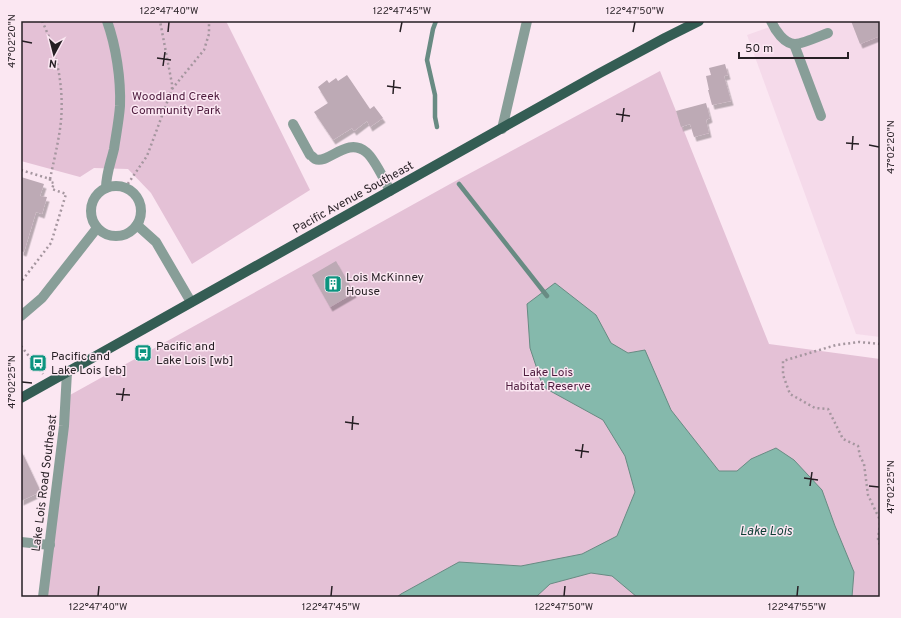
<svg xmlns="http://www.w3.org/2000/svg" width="901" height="618" font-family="Overpass,sans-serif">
<defs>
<filter id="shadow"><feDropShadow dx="2.5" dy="4.5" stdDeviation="0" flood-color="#0004"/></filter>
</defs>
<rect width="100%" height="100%" fill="#fbe7f2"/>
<polygon fill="#f5daea" points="787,21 880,21 880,337 856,334 747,35"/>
<g fill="#e4c1d6">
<polygon points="21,21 226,21 310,190 192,264 151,193 128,169 94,168 80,177 21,161"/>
<polygon points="660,71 769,344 880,359 880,597 47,597 70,395 450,184"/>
</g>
<polygon fill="#85b9ac" stroke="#688b83" points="555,283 596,315 611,343 628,353 645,350 671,410 719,471 737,471 751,459 776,448 794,460 822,490 835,526 854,572 852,597 637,597 612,576 591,573 550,584 536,597 397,597 401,594 459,562 521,566 582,554 617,536 635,492 625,456 603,420 543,387 530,348 527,304"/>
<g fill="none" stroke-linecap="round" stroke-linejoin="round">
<g stroke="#688b83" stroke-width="4.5">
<polyline points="436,21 433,29 427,60 435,95 435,117 437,127"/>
<polyline points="459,184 547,296"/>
</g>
</g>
<g fill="#bdaab5" filter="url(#shadow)">
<polygon points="851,21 880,21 880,36 860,44"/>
<polygon points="725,64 728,75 724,76 731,101 712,105 708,90 709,90 706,76 711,75 709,68"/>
<polygon points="347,75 370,109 374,106 383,118 370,127 367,121 354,131 352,128 333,140 314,112 328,103 318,87 327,80 329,83 336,78 338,81"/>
<polygon points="706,103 710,118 706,120 709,133 694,137 690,124 681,127 676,111"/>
<polygon points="21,177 44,184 40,196 47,197 42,214 36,212 24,252 21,251"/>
<polygon points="336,261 354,293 330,307 312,275"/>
<polygon points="21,450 39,488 40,492 21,501"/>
</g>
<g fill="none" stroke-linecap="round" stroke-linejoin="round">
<g stroke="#a5969f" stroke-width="2.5" stroke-dasharray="2 3" stroke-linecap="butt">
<path d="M42,21C57,52 64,86 61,121C59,140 54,160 50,179"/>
<polyline points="172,89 204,50 209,34 209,21"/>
<polyline points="21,170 50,179 50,182 54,183 52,189 66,194 51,243 21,282"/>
<polyline points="125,188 147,156 172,89 172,84 160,21"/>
<polyline points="880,344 859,342 836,345 783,361 783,375 790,394 815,408 828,409 843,439 858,446 860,456 864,464 868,495 880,520"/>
<polyline points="21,346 43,374"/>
<polyline points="880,523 878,539 880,545"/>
</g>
<g stroke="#889e98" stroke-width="10">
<path d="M771,21C775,30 784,44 795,44C803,44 820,36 828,33"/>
<polyline points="794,44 821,116"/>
<path d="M293,124L310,155C311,155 314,158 315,159C328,165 347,136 366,152C374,158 385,181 390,191"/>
<polyline points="502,129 527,21"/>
<circle cx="116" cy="211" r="25"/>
<path d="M106,188C106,174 111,162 114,149C116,135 119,120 120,106C121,79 116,46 107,21"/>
<polyline points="137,225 156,242 191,302"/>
<polyline points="21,316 42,298 97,228"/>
<polyline points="21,542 50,545"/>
<polyline points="43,597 64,426 67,372"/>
</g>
<polyline stroke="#345d54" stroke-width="10" points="21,398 600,73 665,38 699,21"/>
</g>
<path fill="none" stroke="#261f24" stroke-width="1.5" d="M168,32L169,22M400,32L402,22M633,32L635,22M22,41L32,43M157,58L171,60M163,66L165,52M387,86L401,88M393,94L394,80M616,114L630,116M622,122L624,108M846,143L859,144M869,145L879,147M852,150L853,136M22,382L32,383M116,394L130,395M122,401L124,388M345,422L359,424M352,430L353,416M575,450L589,452M581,458L583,444M804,478L818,480M810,486L812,472M869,486L879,487M98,596L99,586M331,596L332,586M564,596L565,586M797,596L798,586"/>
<defs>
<symbol id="building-square" viewBox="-11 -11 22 22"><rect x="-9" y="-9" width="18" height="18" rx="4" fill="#0b947f" stroke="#fbe7f2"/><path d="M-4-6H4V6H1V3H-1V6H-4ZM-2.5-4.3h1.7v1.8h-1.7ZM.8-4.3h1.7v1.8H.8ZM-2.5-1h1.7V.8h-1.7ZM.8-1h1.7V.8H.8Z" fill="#fff"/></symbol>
<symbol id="bus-square" viewBox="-11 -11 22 22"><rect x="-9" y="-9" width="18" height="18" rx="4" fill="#0b947f" stroke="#fbe7f2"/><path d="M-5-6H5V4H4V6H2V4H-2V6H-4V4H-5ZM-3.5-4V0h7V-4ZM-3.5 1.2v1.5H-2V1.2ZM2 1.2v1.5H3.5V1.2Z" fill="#fff"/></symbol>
</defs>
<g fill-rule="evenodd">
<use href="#building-square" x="323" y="274" width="20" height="20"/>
<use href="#bus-square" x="133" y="343" width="20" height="20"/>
<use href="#bus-square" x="28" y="353" width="20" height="20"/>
</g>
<g text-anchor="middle" stroke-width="3" stroke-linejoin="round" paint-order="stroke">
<g font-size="12" fill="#4d1b3d" stroke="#fbe7f2">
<text x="176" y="100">Woodland Creek<tspan x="176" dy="14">Community Park</tspan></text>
<text x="548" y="376">Lake Lois<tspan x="548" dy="14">Habitat Reserve</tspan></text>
</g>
<g font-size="12" fill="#261f24" stroke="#fbe7f2">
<text transform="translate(353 197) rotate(-29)" y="4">Pacific Avenue Southeast</text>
<text transform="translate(44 483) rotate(-83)" y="4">Lake Lois Road Southeast</text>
</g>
<g font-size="12" fill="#261f24" stroke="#fbe7f2" text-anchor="start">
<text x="346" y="281">Lois McKinney<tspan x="346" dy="14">House</tspan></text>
<text x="156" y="350">Pacific and<tspan x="156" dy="14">Lake Lois [wb]</tspan></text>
<text x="51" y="360">Pacific and<tspan x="51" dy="14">Lake Lois [eb]</tspan></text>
</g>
<g font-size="13" font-style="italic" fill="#0e3e35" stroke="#fbe7f2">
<text x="766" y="535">Lake Lois</text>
</g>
</g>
<rect width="901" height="618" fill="none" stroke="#fbe7f2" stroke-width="44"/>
<g transform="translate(54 54) rotate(187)" stroke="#fbe7f2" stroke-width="3" paint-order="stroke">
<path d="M0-3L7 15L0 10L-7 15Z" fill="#261f24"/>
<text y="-6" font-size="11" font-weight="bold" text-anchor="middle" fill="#261f24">N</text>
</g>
<path d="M739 52v6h109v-6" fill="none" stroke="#261f24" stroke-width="2"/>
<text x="745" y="52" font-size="12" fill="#261f24" stroke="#fbe7f2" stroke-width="3" paint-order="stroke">50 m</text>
<rect x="22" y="22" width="857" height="574" fill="none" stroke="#261f24" stroke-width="1.5"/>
<g font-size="10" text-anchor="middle" fill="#261f24">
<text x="169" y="14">122°47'40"W</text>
<text x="402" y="14">122°47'45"W</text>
<text x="635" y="14">122°47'50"W</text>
<text transform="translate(11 41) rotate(-90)" y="4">47°02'20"N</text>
<text transform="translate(890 147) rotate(-90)" y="4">47°02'20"N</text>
<text transform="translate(11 382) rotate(-90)" y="4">47°02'25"N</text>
<text transform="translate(890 487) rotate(-90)" y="4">47°02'25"N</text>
<text x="98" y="610">122°47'40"W</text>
<text x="331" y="610">122°47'45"W</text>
<text x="564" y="610">122°47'50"W</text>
<text x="797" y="610">122°47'55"W</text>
</g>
</svg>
